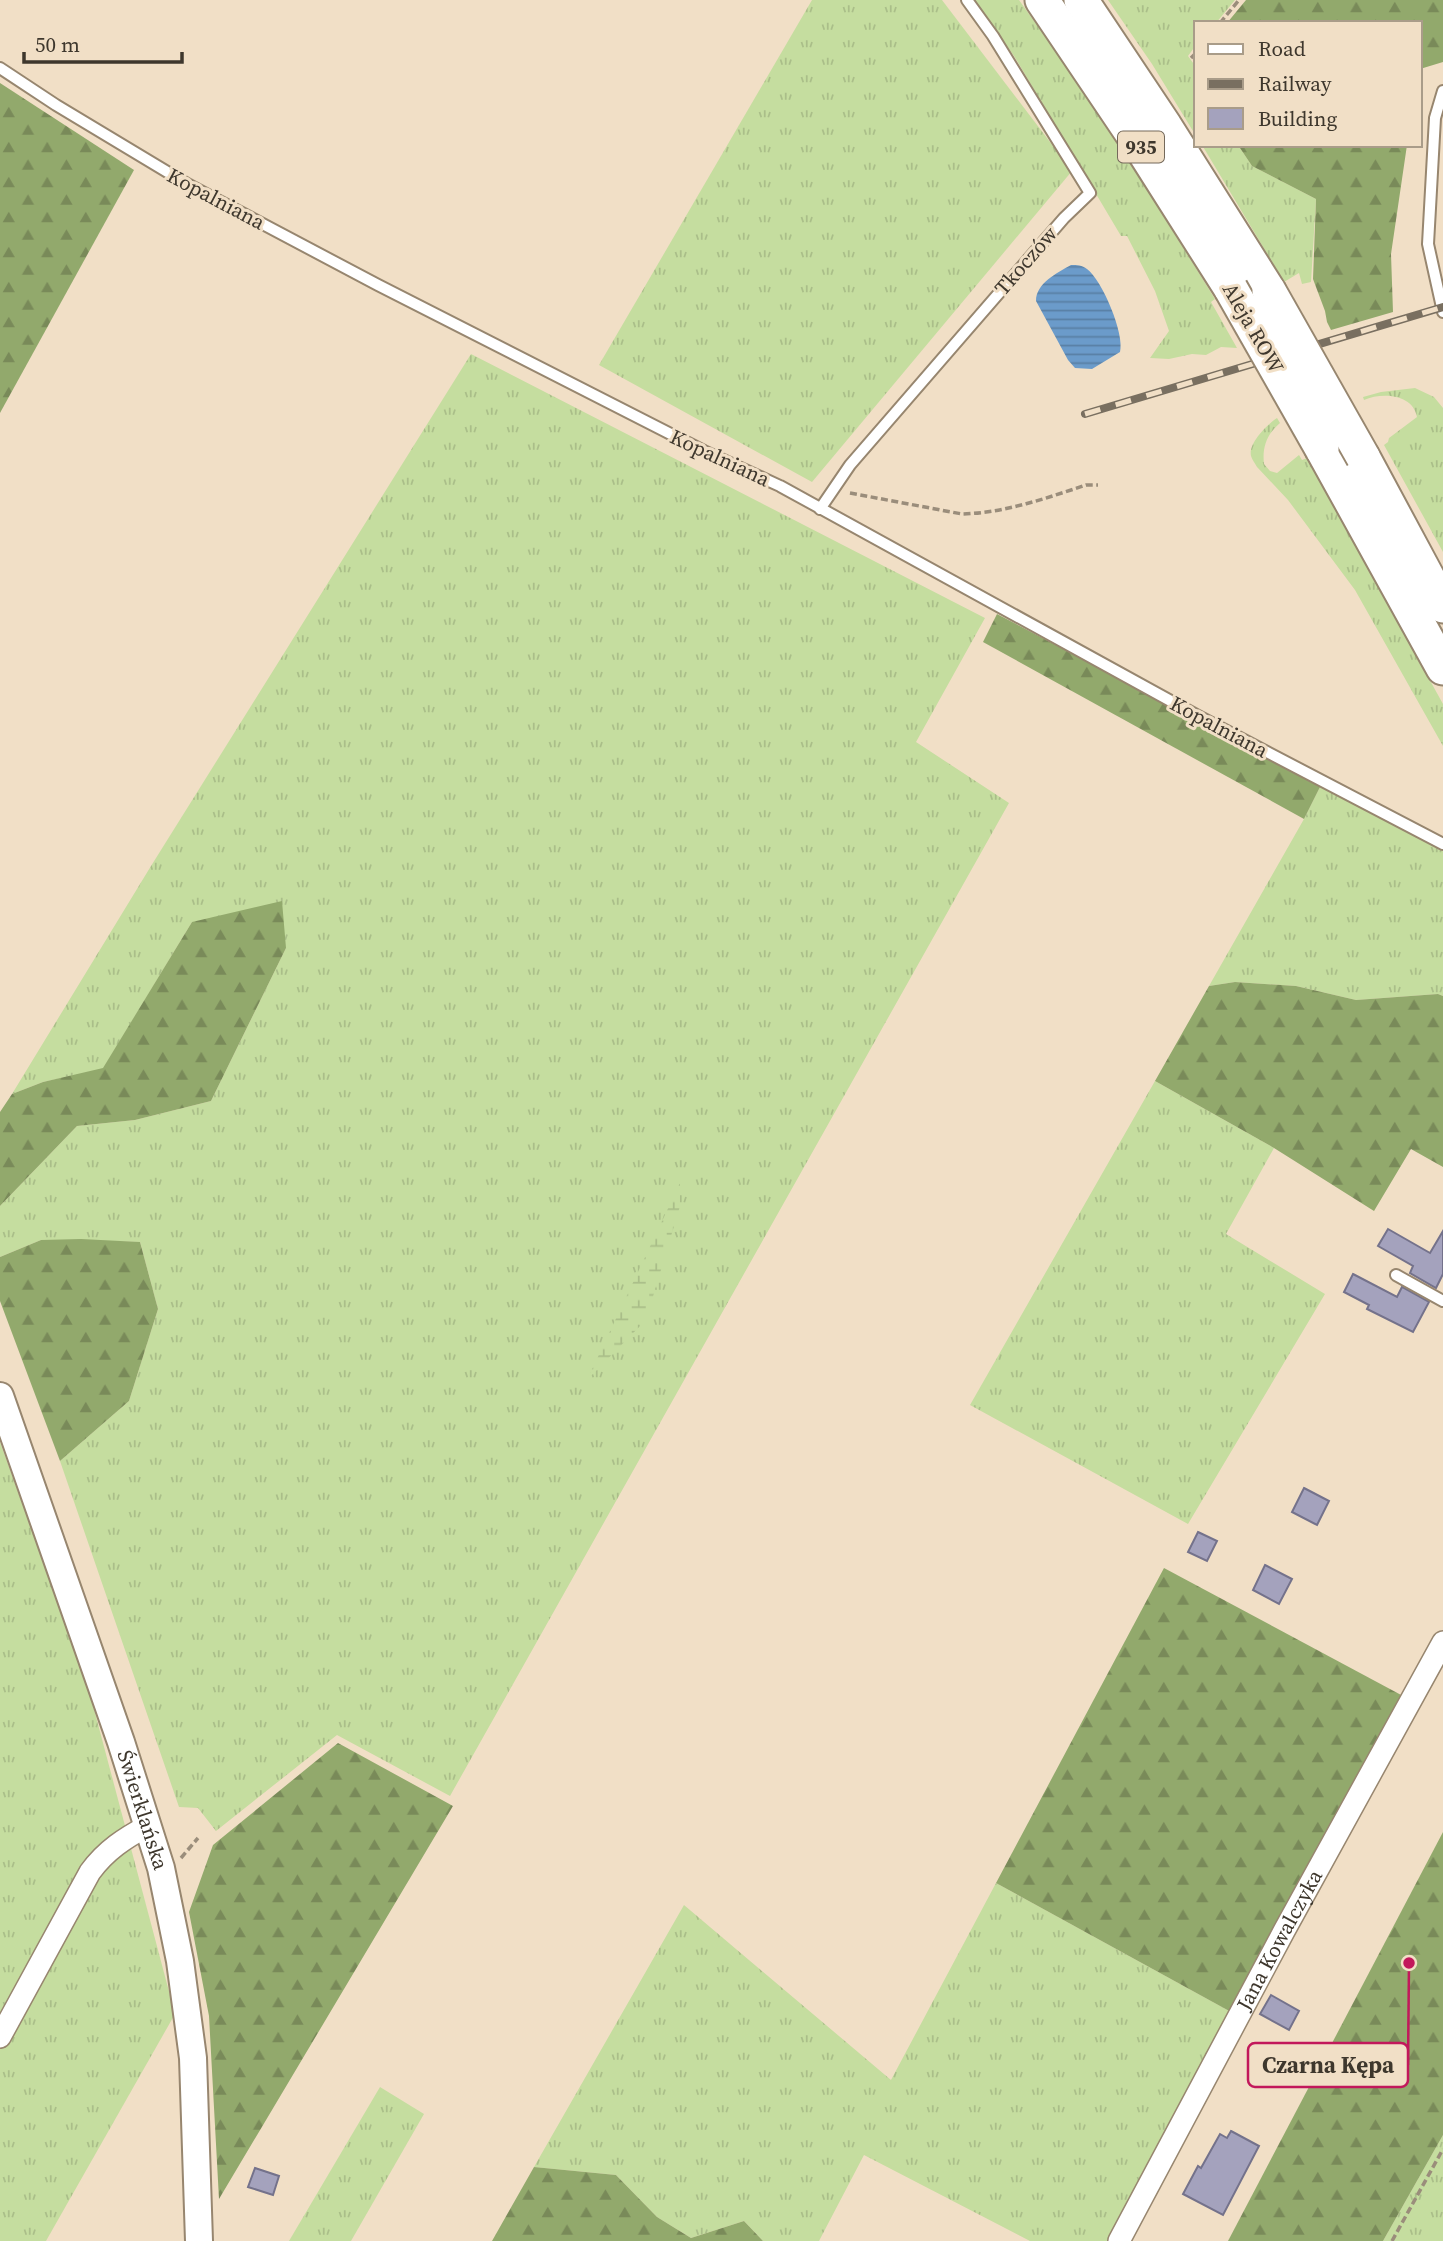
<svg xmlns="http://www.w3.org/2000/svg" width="1443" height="2241" font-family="'Source Serif 4',serif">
<defs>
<pattern id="grass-tufts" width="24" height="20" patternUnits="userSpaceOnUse" patternTransform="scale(1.75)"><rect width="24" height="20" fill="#c5dd9f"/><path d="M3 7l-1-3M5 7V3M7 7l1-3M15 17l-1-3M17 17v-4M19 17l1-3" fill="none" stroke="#aabe89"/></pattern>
<pattern id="forest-firs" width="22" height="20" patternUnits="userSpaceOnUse" patternTransform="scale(1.75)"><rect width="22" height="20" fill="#92a96c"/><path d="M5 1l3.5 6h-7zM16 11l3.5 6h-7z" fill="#798a59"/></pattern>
<pattern id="wetland-marsh" width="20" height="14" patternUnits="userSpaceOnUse" patternTransform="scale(1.75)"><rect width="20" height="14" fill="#c5dd9f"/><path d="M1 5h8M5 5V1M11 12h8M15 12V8" fill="none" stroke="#aabe89"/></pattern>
<pattern id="water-rules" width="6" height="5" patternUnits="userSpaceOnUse" patternTransform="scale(1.75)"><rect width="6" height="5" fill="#6b9bca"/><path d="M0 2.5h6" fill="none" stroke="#597fa4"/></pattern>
</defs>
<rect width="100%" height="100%" fill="#f1dfc6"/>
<g fill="url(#grass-tufts)">
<polygon points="812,0 942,0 1072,171 812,482 599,365"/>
<path d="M974,0H1019C1089,96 1153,198 1215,299L1211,302L1237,348L1221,347L1206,355L1192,354L1169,359L1150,358L1169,331L1155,291L1127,236H1121L1014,56Z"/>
<polygon points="1108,0 1235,0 1216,23 1196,23 1196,45 1188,56 1196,67 1196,136 1152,64"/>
<polygon points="1202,145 1238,145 1252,166 1316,199 1311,282 1302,284 1299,273 1284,282"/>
<polygon points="471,354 985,618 916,742 1009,803 450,1796 337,1735 216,1831 198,1808 179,1807 60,1461 129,1401 158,1309 140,1242 41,1240 0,1257 0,1206 77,1126 135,1120 211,1101 286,948 192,922 103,1069 43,1082 12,1094 151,866"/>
<path d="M1415,388L1434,397L1443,408V552L1384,445L1388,442L1389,438L1417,417C1413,394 1382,392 1364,400L1363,397L1381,392Z"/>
<path d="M1277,418L1280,423C1267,434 1262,447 1264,464L1270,471L1277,473L1299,455L1302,460L1307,458L1443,704V746L1355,590L1288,500L1257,467C1255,463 1252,460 1251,456C1248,443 1268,424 1277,418Z"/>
<polygon points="1321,785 1443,851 1443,996 1438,994 1356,1000 1296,986 1235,982 1209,986 1304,819"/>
<polygon points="1155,1081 1274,1148 1226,1234 1325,1294 1188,1524 970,1405"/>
<polygon points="0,1442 86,1679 175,2014 46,2241 0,2241"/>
<polygon points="996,1883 1231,2012 1107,2241 1030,2241 864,2155 819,2241 763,2241 744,2221 691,2238 657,2217 616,2175 534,2167 684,1905 891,2080"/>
<polygon points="380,2087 424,2114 351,2241 289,2241"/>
<polygon points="1443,2135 1443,2241 1383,2241"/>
</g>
<g fill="url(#forest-firs)">
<polygon points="1246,0 1443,0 1443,62 1420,69 1420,23 1227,23"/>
<polygon points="0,83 134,170 0,413"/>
<polygon points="1238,145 1407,145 1391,254 1393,312 1331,330 1327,322 1325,311 1313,279 1316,199 1252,166"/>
<polygon points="997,614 1321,785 1304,819 983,642"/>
<polygon points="282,901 286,948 211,1101 135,1120 77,1126 0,1206 0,1112 12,1094 43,1082 103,1068 192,922"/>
<polygon points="1235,982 1296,986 1356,1000 1438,994 1443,996 1443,1167 1411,1149 1374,1211 1274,1148 1155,1081 1209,986"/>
<polygon points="81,1239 140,1242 158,1309 129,1401 60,1461 0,1301 0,1257 41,1240"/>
<polygon points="1164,1568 1403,1696 1231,2012 996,1883"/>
<polygon points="338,1743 453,1806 219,2199 209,2016 189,1912 213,1845"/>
<polygon points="1443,1832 1443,2135 1383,2241 1228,2241"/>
<polygon points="534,2167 616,2175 657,2217 691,2238 744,2221 763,2241 492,2241"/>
</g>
<polygon fill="url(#wetland-marsh)" points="680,1183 680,1206 646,1320 587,1380"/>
<path fill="url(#water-rules)" d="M1071,265C1077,265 1082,265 1087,269C1102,280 1125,334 1120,352L1092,369L1075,368L1068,360L1036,301C1036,283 1057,273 1071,265Z"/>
<g fill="#a4a2bd" stroke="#74728b" stroke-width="2">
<polygon points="1388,1229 1430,1253 1443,1231 1443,1274 1436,1288 1410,1273 1413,1266 1378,1246"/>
<polygon points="1353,1274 1397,1297 1402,1287 1429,1302 1413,1332 1367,1309 1369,1305 1344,1292"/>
<polygon points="1304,1488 1329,1501 1317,1525 1292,1512"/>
<polygon points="1198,1532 1217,1541 1207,1561 1188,1552"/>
<polygon points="1265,1565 1292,1579 1279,1604 1253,1590"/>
<polygon points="1271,1995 1299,2011 1289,2030 1260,2014"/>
<polygon points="1231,2131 1259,2146 1223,2215 1183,2194 1198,2166 1201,2168 1220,2134 1227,2138"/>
<polygon points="255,2168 279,2176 273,2195 248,2187"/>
</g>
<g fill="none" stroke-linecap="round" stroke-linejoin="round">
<defs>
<g id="service">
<polyline points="0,68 56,105 189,185 378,285 704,451 780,486 1198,716 1443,844"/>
<polyline points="1443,91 1435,118 1428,244 1443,312"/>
<polyline points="820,509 850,465 1064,218 1090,193 993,36 967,0"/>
<polyline points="1396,1275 1443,1301"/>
</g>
<g id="minor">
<path d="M0,2037L90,1872C106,1850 125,1838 149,1825"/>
<path id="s1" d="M1119,2241L1284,1931L1443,1642"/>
</g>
<g id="tertiary">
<path id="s2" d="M0,1396L121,1742L161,1868L180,1961L193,2058L199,2241"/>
</g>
<g id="primary">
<polyline points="1042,0 1139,144 1231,289"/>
<polyline points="1081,0 1165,126 1269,291"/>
<polyline points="1322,449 1443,668"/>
<polyline points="1363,457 1443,606"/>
</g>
</defs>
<use href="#service" stroke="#97866f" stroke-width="14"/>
<use href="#minor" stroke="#97866f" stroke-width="24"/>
<use href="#tertiary" stroke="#97866f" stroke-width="30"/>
<use href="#primary" stroke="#97866f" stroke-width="37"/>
<g stroke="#9a8d7b" stroke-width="3.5" stroke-dasharray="7 3.5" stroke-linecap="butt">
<polyline points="1220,23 1239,0"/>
<polyline points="1191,58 1196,53"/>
<path d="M850,493L962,514C1004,513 1047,498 1086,485H1098"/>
<polyline points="181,1858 198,1838"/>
<polyline points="1392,2241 1443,2149"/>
</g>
<use href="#service" stroke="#fff" stroke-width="10"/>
<use href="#minor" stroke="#fff" stroke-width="21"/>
<use href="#tertiary" stroke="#fff" stroke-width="26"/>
<use href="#primary" stroke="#fff" stroke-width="33"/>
<defs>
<polyline id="rail" points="1085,414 1443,307"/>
</defs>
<use href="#rail" stroke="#796f60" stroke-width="8"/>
<use href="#rail" stroke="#f1dfc6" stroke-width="5" stroke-dasharray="16" stroke-linecap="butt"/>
<defs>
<g id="primary-bridge">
<polyline points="1231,289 1322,449"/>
<polyline points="1269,291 1363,457"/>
</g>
</defs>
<use href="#primary-bridge" stroke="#97866f" stroke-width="37" stroke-linecap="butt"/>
<use href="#primary-bridge" stroke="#fff" stroke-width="33"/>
</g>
<g text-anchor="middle" stroke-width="6" stroke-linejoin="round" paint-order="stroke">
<rect fill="#f1dfc6" stroke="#74695b" stroke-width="2" x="1118" y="131.5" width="46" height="31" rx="5"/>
<g font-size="19" font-weight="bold" fill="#3e372d">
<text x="1141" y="154">935</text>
</g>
<g font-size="21" fill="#3e372d" stroke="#f1dfc6">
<text transform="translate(216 199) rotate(28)" y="7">Kopalniana</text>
<text transform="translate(1026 261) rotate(-49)" y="7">Tkoczów</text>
<text transform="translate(1253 328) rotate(60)" y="7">Aleja ROW</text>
<text transform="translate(720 458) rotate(25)" y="7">Kopalniana</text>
<text transform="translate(1219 727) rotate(28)" y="7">Kopalniana</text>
<text dy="7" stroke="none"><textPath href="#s2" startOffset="438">Świerklańska</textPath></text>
<text dy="7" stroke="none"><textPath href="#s1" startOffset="341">Jana Kowalczyka</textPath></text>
</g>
</g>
<path fill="none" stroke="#c2185b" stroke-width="2.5" d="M1409 1963L1408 2065"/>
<circle fill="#c2185b" stroke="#f1dfc6" stroke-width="2.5" cx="1409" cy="1963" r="7"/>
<rect fill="#f1dfc6" stroke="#c2185b" stroke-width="2.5" x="1248" y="2043" width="160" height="44" rx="7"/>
<g font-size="23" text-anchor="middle" font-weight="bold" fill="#3e372d">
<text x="1328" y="2073">Czarna Kępa</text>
</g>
<rect x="1194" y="21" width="228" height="126" fill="#f1dfc6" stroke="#a99c89" stroke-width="2"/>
<rect x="1208" y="44" width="35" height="10" fill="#ffffff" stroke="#a99c89" stroke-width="2"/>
<text x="1258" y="56" font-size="21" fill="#3e372d">Road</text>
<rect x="1208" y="79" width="35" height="10" fill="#796f60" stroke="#a99c89" stroke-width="2"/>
<text x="1258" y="91" font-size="21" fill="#3e372d">Railway</text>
<rect x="1208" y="108" width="35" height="21" fill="#a4a2bd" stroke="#a99c89" stroke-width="2"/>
<text x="1258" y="126" font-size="21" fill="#3e372d">Building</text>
<path d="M24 52v10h158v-10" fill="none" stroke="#3e372d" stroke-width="3.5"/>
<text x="35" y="52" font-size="21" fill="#3e372d" stroke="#f1dfc6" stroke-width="5" paint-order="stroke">50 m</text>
</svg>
